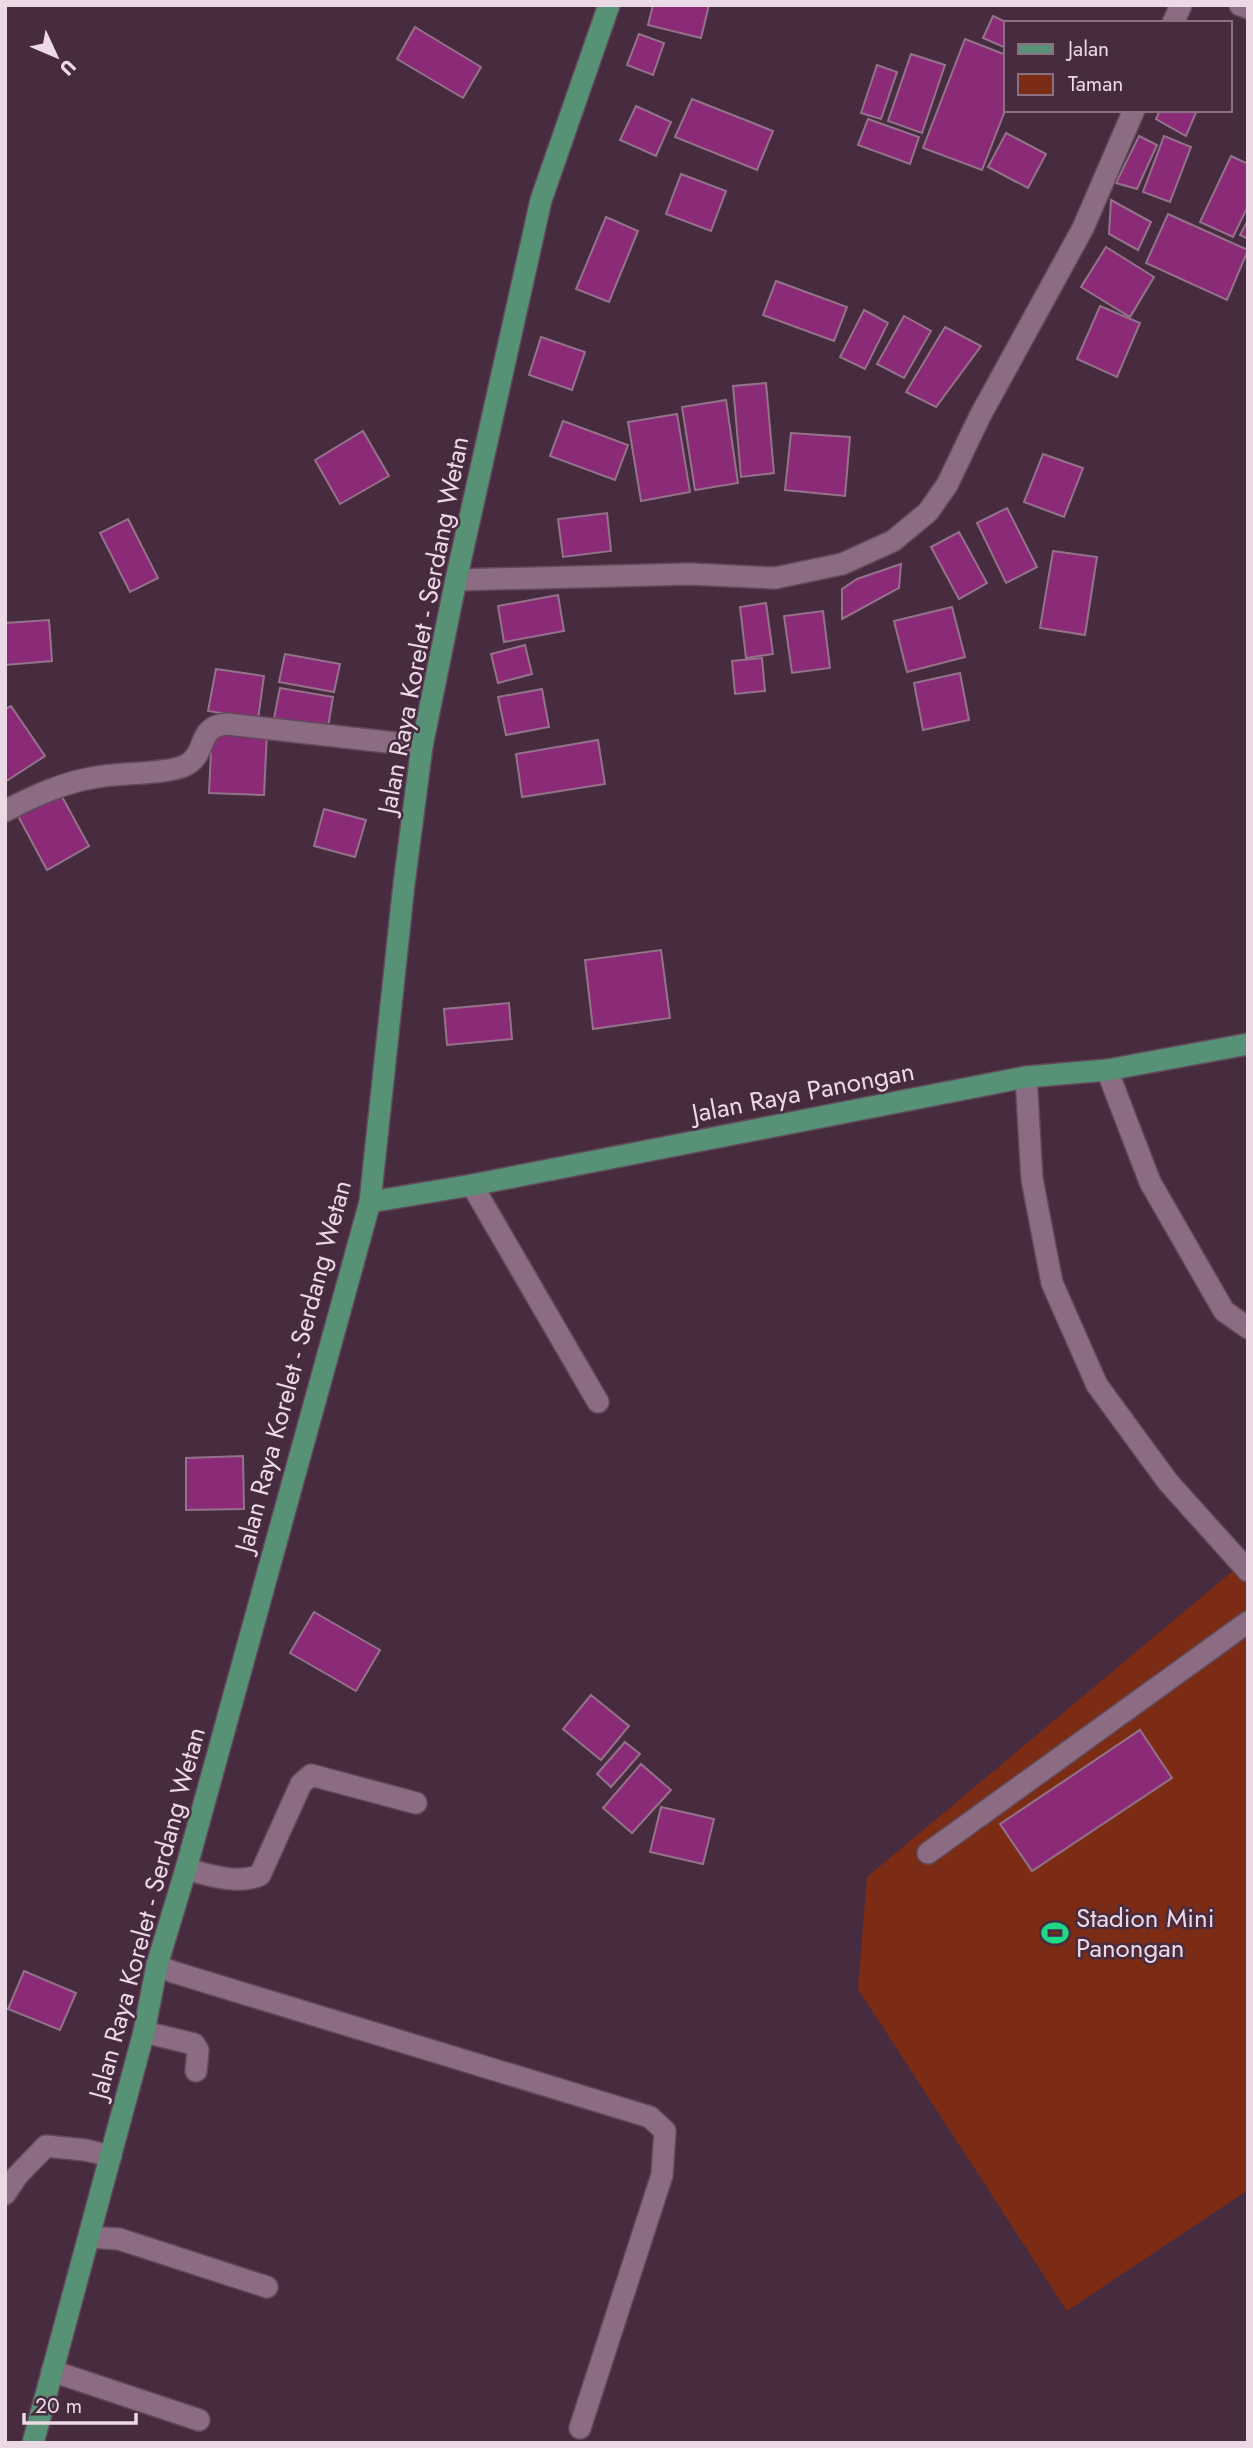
<svg xmlns="http://www.w3.org/2000/svg" width="1253" height="2448" font-family="Jost,sans-serif">
<rect width="100%" height="100%" fill="#472b3f"/>
<polygon fill="#7c2c14" points="1246,1560 1248,2190 1067,2311 858,1989 867,1877"/>
<g fill="#8b2b78" stroke="#94738a" stroke-width="2">
<polygon points="653,5 709,5 701,38 648,25"/>
<polygon points="993,16 1008,23 1006,48 983,38"/>
<polygon points="415,27 481,67 463,98 397,59"/>
<polygon points="639,34 664,43 653,75 627,65"/>
<polygon points="965,39 1006,55 1006,108 982,170 923,148"/>
<polygon points="911,54 945,65 922,133 888,121"/>
<polygon points="877,65 897,72 881,119 861,113"/>
<polygon points="692,99 773,131 757,170 675,137"/>
<polygon points="636,106 671,122 656,156 620,140"/>
<polygon points="1160,110 1197,110 1186,136 1156,119"/>
<polygon points="868,119 919,137 910,164 858,145"/>
<polygon points="1006,133 1046,154 1028,188 988,167"/>
<polygon points="1139,136 1157,145 1137,189 1116,183"/>
<polygon points="1164,136 1191,147 1170,202 1143,192"/>
<polygon points="1231,156 1248,164 1248,206 1233,237 1200,222"/>
<polygon points="681,174 726,191 711,231 666,214"/>
<polygon points="1111,200 1151,222 1138,250 1109,234"/>
<polygon points="1168,214 1248,250 1227,300 1146,263"/>
<polygon points="606,217 638,231 609,302 576,289"/>
<polygon points="1248,220 1248,239 1240,235"/>
<polygon points="1106,247 1154,277 1130,317 1081,287"/>
<polygon points="776,281 847,307 834,341 763,315"/>
<polygon points="1100,306 1140,323 1117,377 1077,359"/>
<polygon points="864,310 888,323 865,369 840,357"/>
<polygon points="904,316 931,331 904,378 877,364"/>
<polygon points="945,327 981,346 936,407 906,392"/>
<polygon points="541,337 585,352 572,390 529,375"/>
<polygon points="766,383 774,473 741,477 733,386"/>
<polygon points="726,400 738,483 695,490 682,407"/>
<polygon points="677,414 690,492 641,501 628,422"/>
<polygon points="563,421 628,445 615,480 550,456"/>
<polygon points="363,431 389,476 340,504 315,460"/>
<polygon points="791,433 850,437 845,496 785,490"/>
<polygon points="1043,454 1083,468 1064,517 1024,502"/>
<polygon points="1007,508 1037,567 1006,583 977,523"/>
<polygon points="607,513 611,551 563,557 558,519"/>
<polygon points="128,519 158,578 130,592 100,533"/>
<polygon points="959,532 987,583 959,599 931,547"/>
<polygon points="1053,551 1097,557 1085,635 1040,628"/>
<polygon points="901,564 899,588 842,619 842,589 857,579"/>
<polygon points="558,595 564,631 504,642 498,606"/>
<polygon points="766,603 773,654 746,658 740,607"/>
<polygon points="952,607 965,657 907,672 894,621"/>
<polygon points="823,611 830,668 792,673 784,616"/>
<polygon points="49,620 52,661 5,665 5,623"/>
<polygon points="525,645 532,674 498,683 491,654"/>
<polygon points="285,654 340,664 334,692 279,682"/>
<polygon points="762,658 765,691 735,694 732,661"/>
<polygon points="216,669 264,676 258,719 208,711"/>
<polygon points="960,673 969,720 923,730 914,683"/>
<polygon points="280,688 333,697 328,727 274,718"/>
<polygon points="542,689 549,727 506,735 498,697"/>
<polygon points="11,706 45,756 5,782 5,709"/>
<polygon points="212,731 267,733 264,795 209,793"/>
<polygon points="598,740 605,784 522,797 516,754"/>
<polygon points="60,793 89,846 47,870 18,816"/>
<polygon points="324,809 366,820 355,857 314,846"/>
<polygon points="661,950 670,1018 593,1029 585,960"/>
<polygon points="509,1003 512,1039 447,1045 444,1009"/>
<polygon points="243,1456 244,1509 186,1510 186,1458"/>
<polygon points="314,1612 380,1650 356,1691 290,1653"/>
<polygon points="591,1695 629,1726 601,1760 563,1729"/>
<polygon points="1140,1730 1172,1778 1032,1871 1000,1824"/>
<polygon points="625,1742 640,1754 611,1787 597,1774"/>
<polygon points="641,1764 671,1790 632,1833 603,1808"/>
<polygon points="661,1807 714,1819 703,1864 650,1852"/>
<polygon points="24,1971 76,1993 60,2030 8,2009"/>
</g>
<g fill="none" stroke-linecap="round" stroke-linejoin="round">
<defs>
<g id="minor">
<polyline points="1240,5 1248,8"/>
<polyline points="1173,23 1181,5"/>
<polyline points="456,580 690,574 775,578 842,564 893,541 928,512 947,485 980,416 1083,228 1134,110"/>
<path d="M5,811C34,796 64,782 97,777C119,773 166,774 184,766C209,755 195,726 227,724L422,746"/>
<polyline points="1107,1070 1150,1182 1224,1311 1248,1328"/>
<polyline points="1026,1077 1032,1179 1052,1283 1097,1385 1168,1482 1248,1571"/>
<polyline points="472,1185 598,1402"/>
<polyline points="928,1853 1248,1622"/>
<path d="M186,1869C209,1875 237,1885 260,1875L301,1784L311,1775L416,1803"/>
<polyline points="157,1965 173,1972 650,2117 665,2131 662,2175 580,2428"/>
<polyline points="144,2032 194,2044 198,2050 196,2071"/>
<polyline points="5,2194 17,2176 46,2146 85,2150 111,2156"/>
<polyline points="89,2237 119,2239 267,2287"/>
<polyline points="52,2371 199,2420"/>
</g>
<g id="major">
<polyline points="370,1202 472,1185 1026,1077 1107,1070 1248,1044"/>
<polyline points="33,2443 144,2032 157,1965 186,1869 370,1202 404,884 422,746 456,580 541,200 609,5"/>
</g>
</defs>
<use href="#minor" stroke="#614a5b" stroke-width="24"/>
<use href="#major" stroke="#614a5b" stroke-width="24"/>
<use href="#minor" stroke="#8c6c82" stroke-width="21"/>
<use href="#major" stroke="#579176" stroke-width="21"/>
</g>
<defs>
<symbol id="stadium-bare" viewBox="-9 -9 18 18"><path d="M0-5a6.5 5 0 1 0 0 10a6.5 5 0 1 0 0-10ZM-3.5-1.8h7v3.6h-7Z" fill="#1fd887" stroke="#472b3f" stroke-width="2.5" paint-order="stroke"/></symbol>
</defs>
<g fill-rule="evenodd">
<use href="#stadium-bare" x="1036" y="1914" width="38" height="38"/>
</g>
<g text-anchor="middle" stroke-width="5" stroke-linejoin="round" paint-order="stroke">
<g font-size="26" fill="#ebd9e5" stroke="#472b3f">
<text transform="translate(423 625) rotate(-79)" y="9">Jalan Raya Korelet - Serdang Wetan</text>
<text transform="translate(803 1092) rotate(-11)" y="9">Jalan Raya Panongan</text>
<text transform="translate(293 1366) rotate(-75)" y="9">Jalan Raya Korelet - Serdang Wetan</text>
<text transform="translate(147 1913) rotate(-75)" y="9">Jalan Raya Korelet - Serdang Wetan</text>
</g>
<g font-size="26" fill="#ebd9e5" stroke="#472b3f" text-anchor="start">
<text x="1076" y="1927">Stadion Mini<tspan x="1076" dy="30">Panongan</tspan></text>
</g>
</g>
<rect width="1253" height="2448" fill="none" stroke="#ebd9e5" stroke-width="14"/>
<rect x="1004" y="21" width="228" height="91" fill="#472b3f" stroke="#897181" stroke-width="2"/>
<rect x="1018" y="44" width="35" height="10" fill="#579176" stroke="#897181" stroke-width="2"/>
<text x="1068" y="56" font-size="21" fill="#ebd9e5">Jalan</text>
<rect x="1018" y="74" width="35" height="21" fill="#7c2c14" stroke="#897181" stroke-width="2"/>
<text x="1068" y="91" font-size="21" fill="#ebd9e5">Taman</text>
<g transform="translate(56 56) rotate(134)" stroke="#472b3f" stroke-width="5" paint-order="stroke">
<path d="M0-5L12 26L0 18L-12 26Z" fill="#ebd9e5"/>
<text y="-10" font-size="19" font-weight="bold" text-anchor="middle" fill="#ebd9e5">U</text>
</g>
<path d="M24 2413v10h112v-10" fill="none" stroke="#ebd9e5" stroke-width="3.5"/>
<text x="35" y="2413" font-size="21" fill="#ebd9e5" stroke="#472b3f" stroke-width="5" paint-order="stroke">20 m</text>
</svg>
